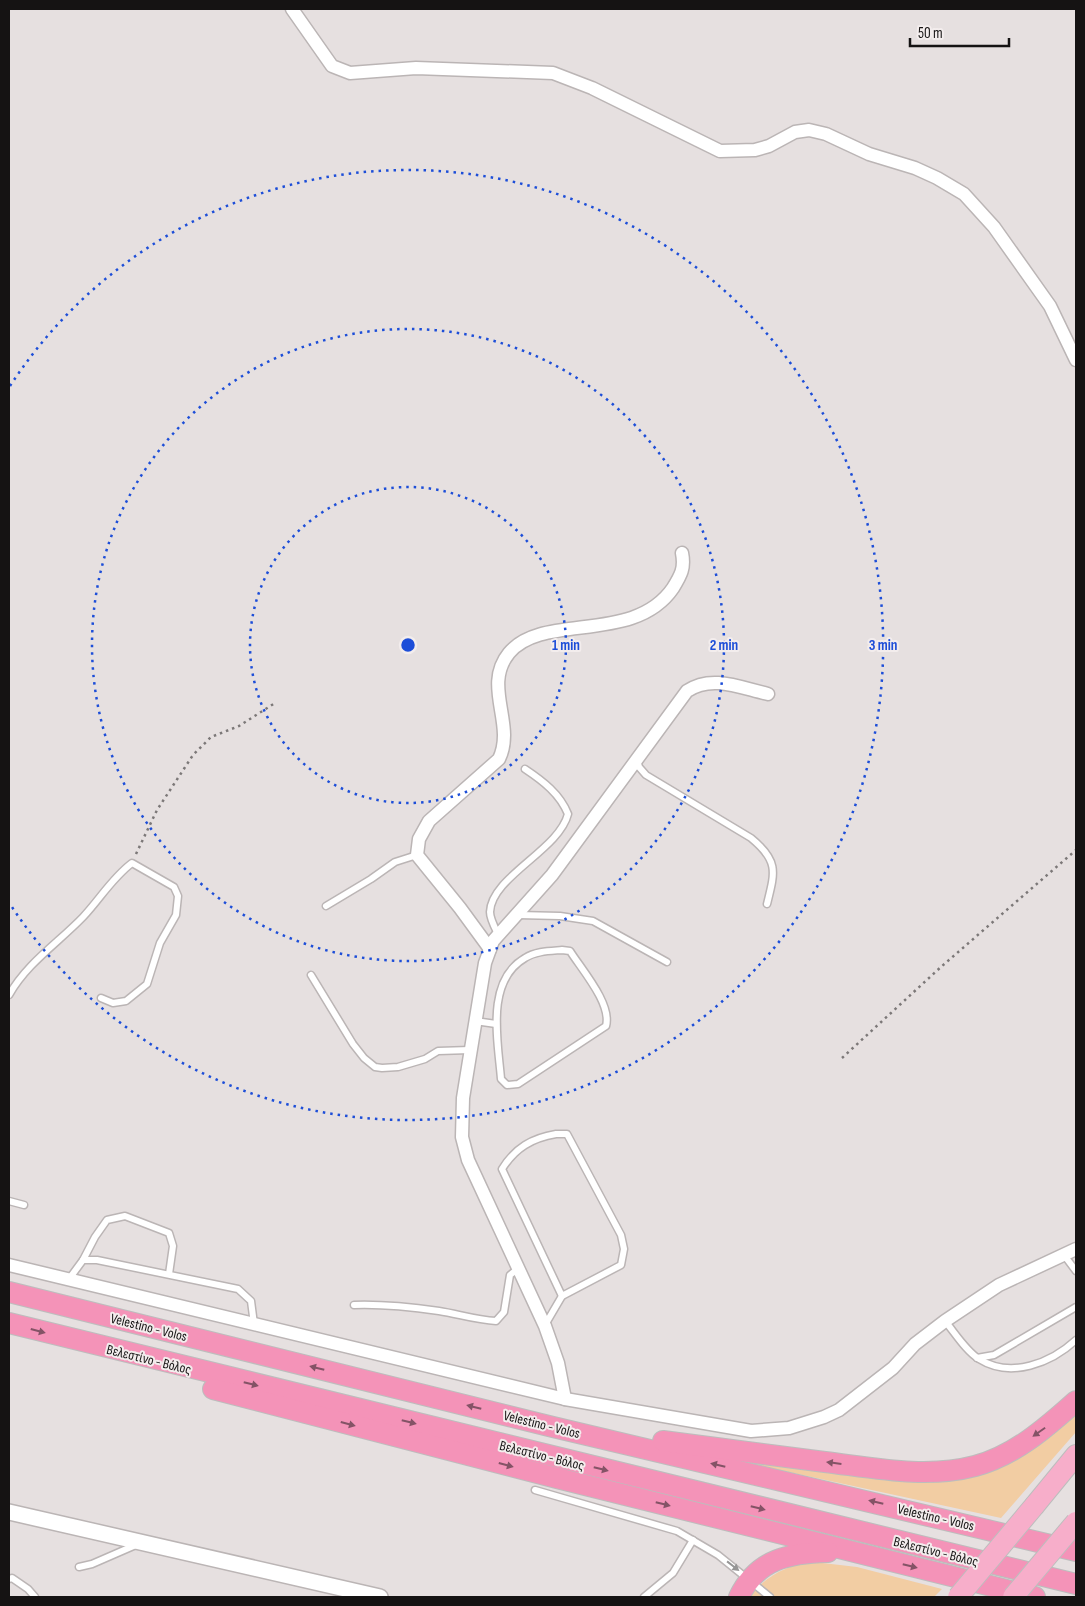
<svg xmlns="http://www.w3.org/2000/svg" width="1085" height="1606" font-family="'Sofia Sans Condensed',sans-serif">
<rect width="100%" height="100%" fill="#e6e0e0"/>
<g fill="#f2cda3">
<polygon points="1076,1410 1076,1432 1001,1518 724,1458 941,1478"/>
<path d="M814,1562L857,1567L942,1589L934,1597H748C767,1576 785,1565 814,1562Z"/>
</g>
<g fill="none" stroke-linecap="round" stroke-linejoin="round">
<defs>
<g id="service">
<path d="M637,760L639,767L646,775L751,838C779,861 775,872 767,904"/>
<polyline points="326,906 371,879 395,862 417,855"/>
<polyline points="518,915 560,916 593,921 667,962"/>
<path d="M498,934C495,928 490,919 490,912C491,877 559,850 568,814C560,794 543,781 525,769"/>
<path d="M562,950L570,951C582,970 612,1004 606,1026L518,1084L507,1085L501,1079C498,1041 485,981 525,958C536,951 550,951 562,950Z"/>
<polyline points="311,975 353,1044 364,1058 375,1067 382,1068 398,1067 425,1059 438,1051 470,1050"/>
<path d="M9,995C27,963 58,943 83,917C100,899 112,878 132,863L174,887L178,896L176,915L160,943L147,984L126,1001L113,1003L101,998"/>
<polyline points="475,1021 496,1024"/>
<path d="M556,1134H567L621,1235L624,1249L621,1265L562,1296L502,1169C515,1148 532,1138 556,1134Z"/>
<polyline points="9,1201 24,1205"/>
<polyline points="1064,1255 1076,1271"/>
<polyline points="83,1260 95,1237 107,1220 125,1216 169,1233 173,1246 169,1274"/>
<polyline points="69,1279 83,1260 97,1260 238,1289 251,1301 254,1324"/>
<path d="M354,1305C382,1304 411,1307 439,1311C458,1314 476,1320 496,1321L504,1312L510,1275L519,1268"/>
<path d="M945,1321C955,1333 966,1351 979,1359C1011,1379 1051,1363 1076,1340"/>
<polyline points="545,1325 562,1296"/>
<polyline points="977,1358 994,1355 1076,1307"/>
<polyline points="535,1490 677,1531 718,1555 770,1597"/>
<polyline points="79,1567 92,1564 138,1544"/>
<polyline points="9,1579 12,1578 28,1589 35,1597"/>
<polyline points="644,1597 673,1573 693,1540"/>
</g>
<g id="minor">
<polyline points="292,9 332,66 350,73 416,68 553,73 592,88 720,151 755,150 769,146 795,132 809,130 826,134 869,154 915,168 937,178 964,194 994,227 1050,306 1076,360"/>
<path d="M490,949L460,908L417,855L419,839L429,821L499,759C516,724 482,686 509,653C543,612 634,645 673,588C681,575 685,568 682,553"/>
<polyline points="9,1265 565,1399 751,1431 789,1428 824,1417 839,1410 893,1368 915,1344 945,1321 999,1285 1076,1249"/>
<path d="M565,1399L558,1363L545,1326L468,1160L462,1137L463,1098L485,963L493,941L552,875L687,691C712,674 741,688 768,694"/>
</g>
<polyline id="tertiary" points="9,1512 380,1597"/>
<polyline id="primary" points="1035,1505 1076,1455"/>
<g id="trunk">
<polyline points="9,1292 553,1427 1076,1551"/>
<polyline points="9,1323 1076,1584"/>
<polyline points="213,1389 557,1478 1035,1597"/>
<path d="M663,1441C717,1448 771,1455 825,1462C874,1468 926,1479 975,1466C1014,1456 1047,1427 1076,1401"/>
<path d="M739,1597C757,1559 789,1553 828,1552"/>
</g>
</defs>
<use href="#service" stroke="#bbb5b5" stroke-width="9"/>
<use href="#minor" stroke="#bbb5b5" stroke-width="15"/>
<use href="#tertiary" stroke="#bbb5b5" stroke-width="18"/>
<use href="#primary" stroke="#bdbdbd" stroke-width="22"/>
<use href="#trunk" stroke="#bdbdbd" stroke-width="22"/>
<g stroke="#7c7878" stroke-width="2.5" stroke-dasharray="2.5 4" stroke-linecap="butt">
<polyline points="136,854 157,810 193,755 211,737 239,726 275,703"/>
<polyline points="842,1058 942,966 1076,850"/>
</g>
<use href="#service" stroke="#fff" stroke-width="6"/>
<use href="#minor" stroke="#fff" stroke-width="12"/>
<use href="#tertiary" stroke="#fff" stroke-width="15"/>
<use href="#primary" stroke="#f7aeca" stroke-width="20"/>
<use href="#trunk" stroke="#f493b8" stroke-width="20"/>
<defs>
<g id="primary-bridge">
<polyline points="958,1597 1035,1505"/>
<polyline points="1013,1597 1076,1522"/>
</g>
</defs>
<use href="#primary-bridge" stroke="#bdbdbd" stroke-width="22" stroke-linecap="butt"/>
<use href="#primary-bridge" stroke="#f7aeca" stroke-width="20"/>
</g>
<defs><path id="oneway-solid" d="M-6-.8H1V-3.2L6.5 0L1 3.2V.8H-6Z" transform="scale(1.25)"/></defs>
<g fill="#845366">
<use href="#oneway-solid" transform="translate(38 1331) rotate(15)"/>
<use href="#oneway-solid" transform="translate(317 1368) rotate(-166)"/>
<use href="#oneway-solid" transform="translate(251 1384) rotate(14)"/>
<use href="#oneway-solid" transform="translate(474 1407) rotate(-166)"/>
<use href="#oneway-solid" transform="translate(409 1422) rotate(14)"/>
<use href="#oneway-solid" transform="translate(348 1424) rotate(15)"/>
<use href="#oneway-solid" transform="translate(1039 1432) rotate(145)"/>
<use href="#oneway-solid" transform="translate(834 1463) rotate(-173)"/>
<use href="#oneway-solid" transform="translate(506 1465) rotate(15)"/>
<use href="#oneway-solid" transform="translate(718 1465) rotate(-167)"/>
<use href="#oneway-solid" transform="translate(601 1469) rotate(14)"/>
<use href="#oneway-solid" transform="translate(876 1502) rotate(-167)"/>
<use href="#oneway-solid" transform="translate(663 1504) rotate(14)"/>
<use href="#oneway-solid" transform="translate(758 1508) rotate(14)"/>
<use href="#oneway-solid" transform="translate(910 1566) rotate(14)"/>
</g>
<use fill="#969595" href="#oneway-solid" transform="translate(733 1566) rotate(38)"/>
<g fill="none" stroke="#1d4ed8" stroke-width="2.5" stroke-dasharray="2.5 5">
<circle cx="408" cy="645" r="158"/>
<circle cx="408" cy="645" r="316"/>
<path d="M10 386A475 475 0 1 1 10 904"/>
</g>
<g text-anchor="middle" stroke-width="4" stroke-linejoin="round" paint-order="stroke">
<g font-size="14" fill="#151313" stroke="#f3eded">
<text transform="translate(149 1327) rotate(14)" y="5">Velestino - Volos</text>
<text transform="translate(149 1359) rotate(14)" y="5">Βελεστίνο - Βόλος</text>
<text transform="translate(542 1424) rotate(14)" y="5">Velestino - Volos</text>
<text transform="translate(542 1455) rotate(14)" y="5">Βελεστίνο - Βόλος</text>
<text transform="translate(936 1517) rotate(13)" y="5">Velestino - Volos</text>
<text transform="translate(936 1551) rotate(14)" y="5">Βελεστίνο - Βόλος</text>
</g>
</g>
<circle cx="408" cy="645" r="8" fill="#1d4ed8" stroke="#f3eded" stroke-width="2.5"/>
<g font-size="15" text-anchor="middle" font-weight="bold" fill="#1d4ed8" stroke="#f3eded" stroke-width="4" stroke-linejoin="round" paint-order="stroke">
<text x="566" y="650">1 min</text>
<text x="724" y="650">2 min</text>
<text x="883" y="650">3 min</text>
</g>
<rect width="1085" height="1606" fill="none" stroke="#151313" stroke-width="20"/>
<path d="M910 38v8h99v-8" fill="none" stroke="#151313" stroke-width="2.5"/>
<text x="918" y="38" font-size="15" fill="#151313" stroke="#f3eded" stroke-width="4" paint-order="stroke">50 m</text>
</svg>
